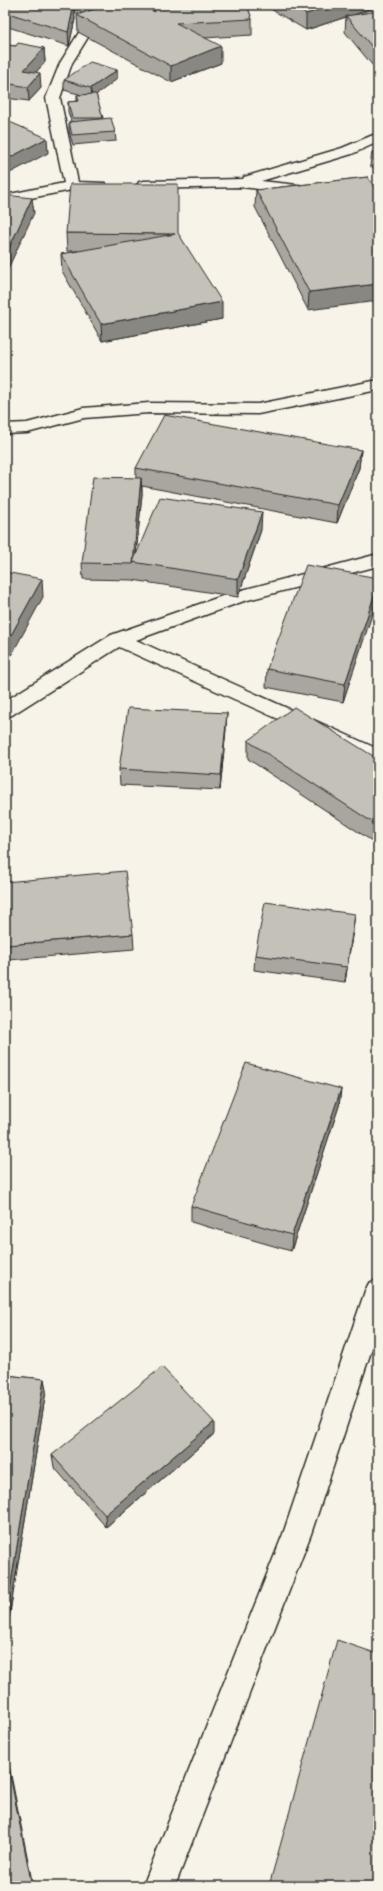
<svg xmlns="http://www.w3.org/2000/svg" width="383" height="1891" font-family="'Indie Flower',sans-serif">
<rect width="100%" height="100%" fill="#f7f3e8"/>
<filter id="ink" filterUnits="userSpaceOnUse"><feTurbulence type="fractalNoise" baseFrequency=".025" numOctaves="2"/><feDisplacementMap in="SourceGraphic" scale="8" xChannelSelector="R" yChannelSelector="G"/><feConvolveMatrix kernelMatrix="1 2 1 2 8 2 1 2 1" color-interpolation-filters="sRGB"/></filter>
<g filter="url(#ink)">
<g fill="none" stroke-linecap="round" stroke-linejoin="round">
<defs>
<g id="street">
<polygon points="96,5 108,5 72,63 60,98 78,182 105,183 107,186 105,189 72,190 5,203 5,195 64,183 46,98 60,63"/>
<polygon points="378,133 378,142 352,154 261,181 316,187 318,190 316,193 311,194 240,187 144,189 139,188 137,185 139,182 144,181 243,179 244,177 342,148"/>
<polygon points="378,380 378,390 258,414 149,413 84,418 27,433 5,434 5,424 27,423 83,408 149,403 258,404"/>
<polygon points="378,554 378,566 244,601 136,640 378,749 378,764 119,647 12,715 5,717 5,701 111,635 231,593"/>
<polygon points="378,1279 378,1330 311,1534 175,1886 143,1886 283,1534 365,1291 369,1283"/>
</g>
</defs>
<use href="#street" stroke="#2b2b2b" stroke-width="3"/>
<use href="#street" fill="#f7f3e8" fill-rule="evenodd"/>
</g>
<g fill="#a9a69f" stroke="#2b2b2b">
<polygon points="5,5 98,5 98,8 150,10 149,5 247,5 252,19 252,35 204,38 221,63 171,82 78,32 77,15 83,13 74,13 75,19 69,46 5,26"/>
<polygon points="264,5 378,5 352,15 378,11 378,72 345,32 346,17 306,30"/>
<polygon points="5,45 44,48 45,62 36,72 41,88 29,101 5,98"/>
<polygon points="117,70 117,79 96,94 103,119 115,132 116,141 73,145 69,131 69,122 71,121 68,112 68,102 77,101 77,95 82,95 64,90 64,80"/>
<polygon points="378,149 378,170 370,166 372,152"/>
<polygon points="368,177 308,310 255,207 256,190"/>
<polygon points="66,233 178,234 222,319 102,341 62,271 61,254 78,251 67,251"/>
<polygon points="361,450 359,468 337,523 142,486 142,494 136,555 261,530 238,597 133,580 83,579 82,563 136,478 136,468"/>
<polygon points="378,578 343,702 266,687 267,669"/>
<polygon points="226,729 220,790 120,785 119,769"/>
<polygon points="248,741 378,759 378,845 248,759"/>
<polygon points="353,929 345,982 254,970 255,955"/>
<polygon points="133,934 134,949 9,960 5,972 7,945"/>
<polygon points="341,1089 339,1106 291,1251 191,1222 191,1206"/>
<polygon points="5,1375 44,1379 46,1391 9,1618 5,1618"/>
<polygon points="214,1434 106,1527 54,1467 52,1455"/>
<polygon points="378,1520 378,1540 374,1532 377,1521"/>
</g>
<g fill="#898782" stroke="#2b2b2b">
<polygon points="74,5 75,19 69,46 68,32"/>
<polygon points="334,5 378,5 378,7 347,17 346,16 346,17 306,30 306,14"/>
<polygon points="221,46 221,63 171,82 171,66"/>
<polygon points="44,48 45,62 25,85 24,70"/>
<polygon points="117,70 117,79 92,98 91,88"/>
<polygon points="40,73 41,88 29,101 28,87"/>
<polygon points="47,138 48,153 10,173 5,176 5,161 9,158"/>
<polygon points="32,198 34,213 5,275 5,257"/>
<polygon points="378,284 378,301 308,310 309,292"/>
<polygon points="222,302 222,319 102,341 101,324"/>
<polygon points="361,450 359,468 337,523 338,505"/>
<polygon points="141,478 142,494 135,563 133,562"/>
<polygon points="262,512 261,530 238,597 238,579"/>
<polygon points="42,579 43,597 5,667 5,646"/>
<polygon points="378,584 378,597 343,702 345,684"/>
<polygon points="227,713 226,729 220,790 221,775"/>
<polygon points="355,914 353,929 345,982 347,967"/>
<polygon points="7,945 9,960 5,972 5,951"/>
<polygon points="341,1089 339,1106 291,1251 292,1235"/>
<polygon points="44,1379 46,1391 9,1618 7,1608"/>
<polygon points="214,1422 214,1434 106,1527 105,1515"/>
<polygon points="5,1745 33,1886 32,1886 5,1750"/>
</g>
<g fill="#c4c1b9" stroke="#2b2b2b">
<polygon points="5,5 74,5 68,32 5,12"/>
<polygon points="106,5 141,5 155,12 153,5 247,5 252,19 176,23 221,46 171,66 77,15"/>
<polygon points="292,5 334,5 306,14"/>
<polygon points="378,11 378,54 346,16"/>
<polygon points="18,43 44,48 24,70 40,73 28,87 5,83 5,45 16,46"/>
<polygon points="90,62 117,70 91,88 64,80"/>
<polygon points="96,94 103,118 72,118 68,102 79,101 77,95"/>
<polygon points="111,118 115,132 72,135 69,122"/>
<polygon points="5,120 47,138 9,158 5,161"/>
<polygon points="378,149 378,155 372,152"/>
<polygon points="368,177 378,194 378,284 309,292 256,190"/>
<polygon points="70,184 178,184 178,233 222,302 101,324 61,254 175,234 66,233"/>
<polygon points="5,195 32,198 5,257"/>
<polygon points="164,415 361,450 338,505 136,468"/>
<polygon points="93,477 141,478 133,564 82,563"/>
<polygon points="160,497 262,512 238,579 133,562"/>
<polygon points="306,565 378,578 378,584 345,684 267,669"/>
<polygon points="5,572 42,579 5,646"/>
<polygon points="294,707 378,759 378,826 248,741"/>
<polygon points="128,708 227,713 221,775 119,769"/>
<polygon points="125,871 133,934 7,945 5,920 5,882"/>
<polygon points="265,902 355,914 347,967 255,955"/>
<polygon points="5,945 7,945 5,951"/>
<polygon points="246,1063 341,1089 292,1235 191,1206"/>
<polygon points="162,1367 214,1422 105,1515 52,1455"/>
<polygon points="5,1375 44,1379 7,1608 5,1608"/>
<polygon points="337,1640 378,1654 378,1886 269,1886"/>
<polygon points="5,1750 32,1886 5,1886"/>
</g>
</g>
<rect width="383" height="1891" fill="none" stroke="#f7f3e8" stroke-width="20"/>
<rect x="10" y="10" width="363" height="1871" fill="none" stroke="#2b2b2b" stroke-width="1.5" filter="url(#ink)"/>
</svg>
